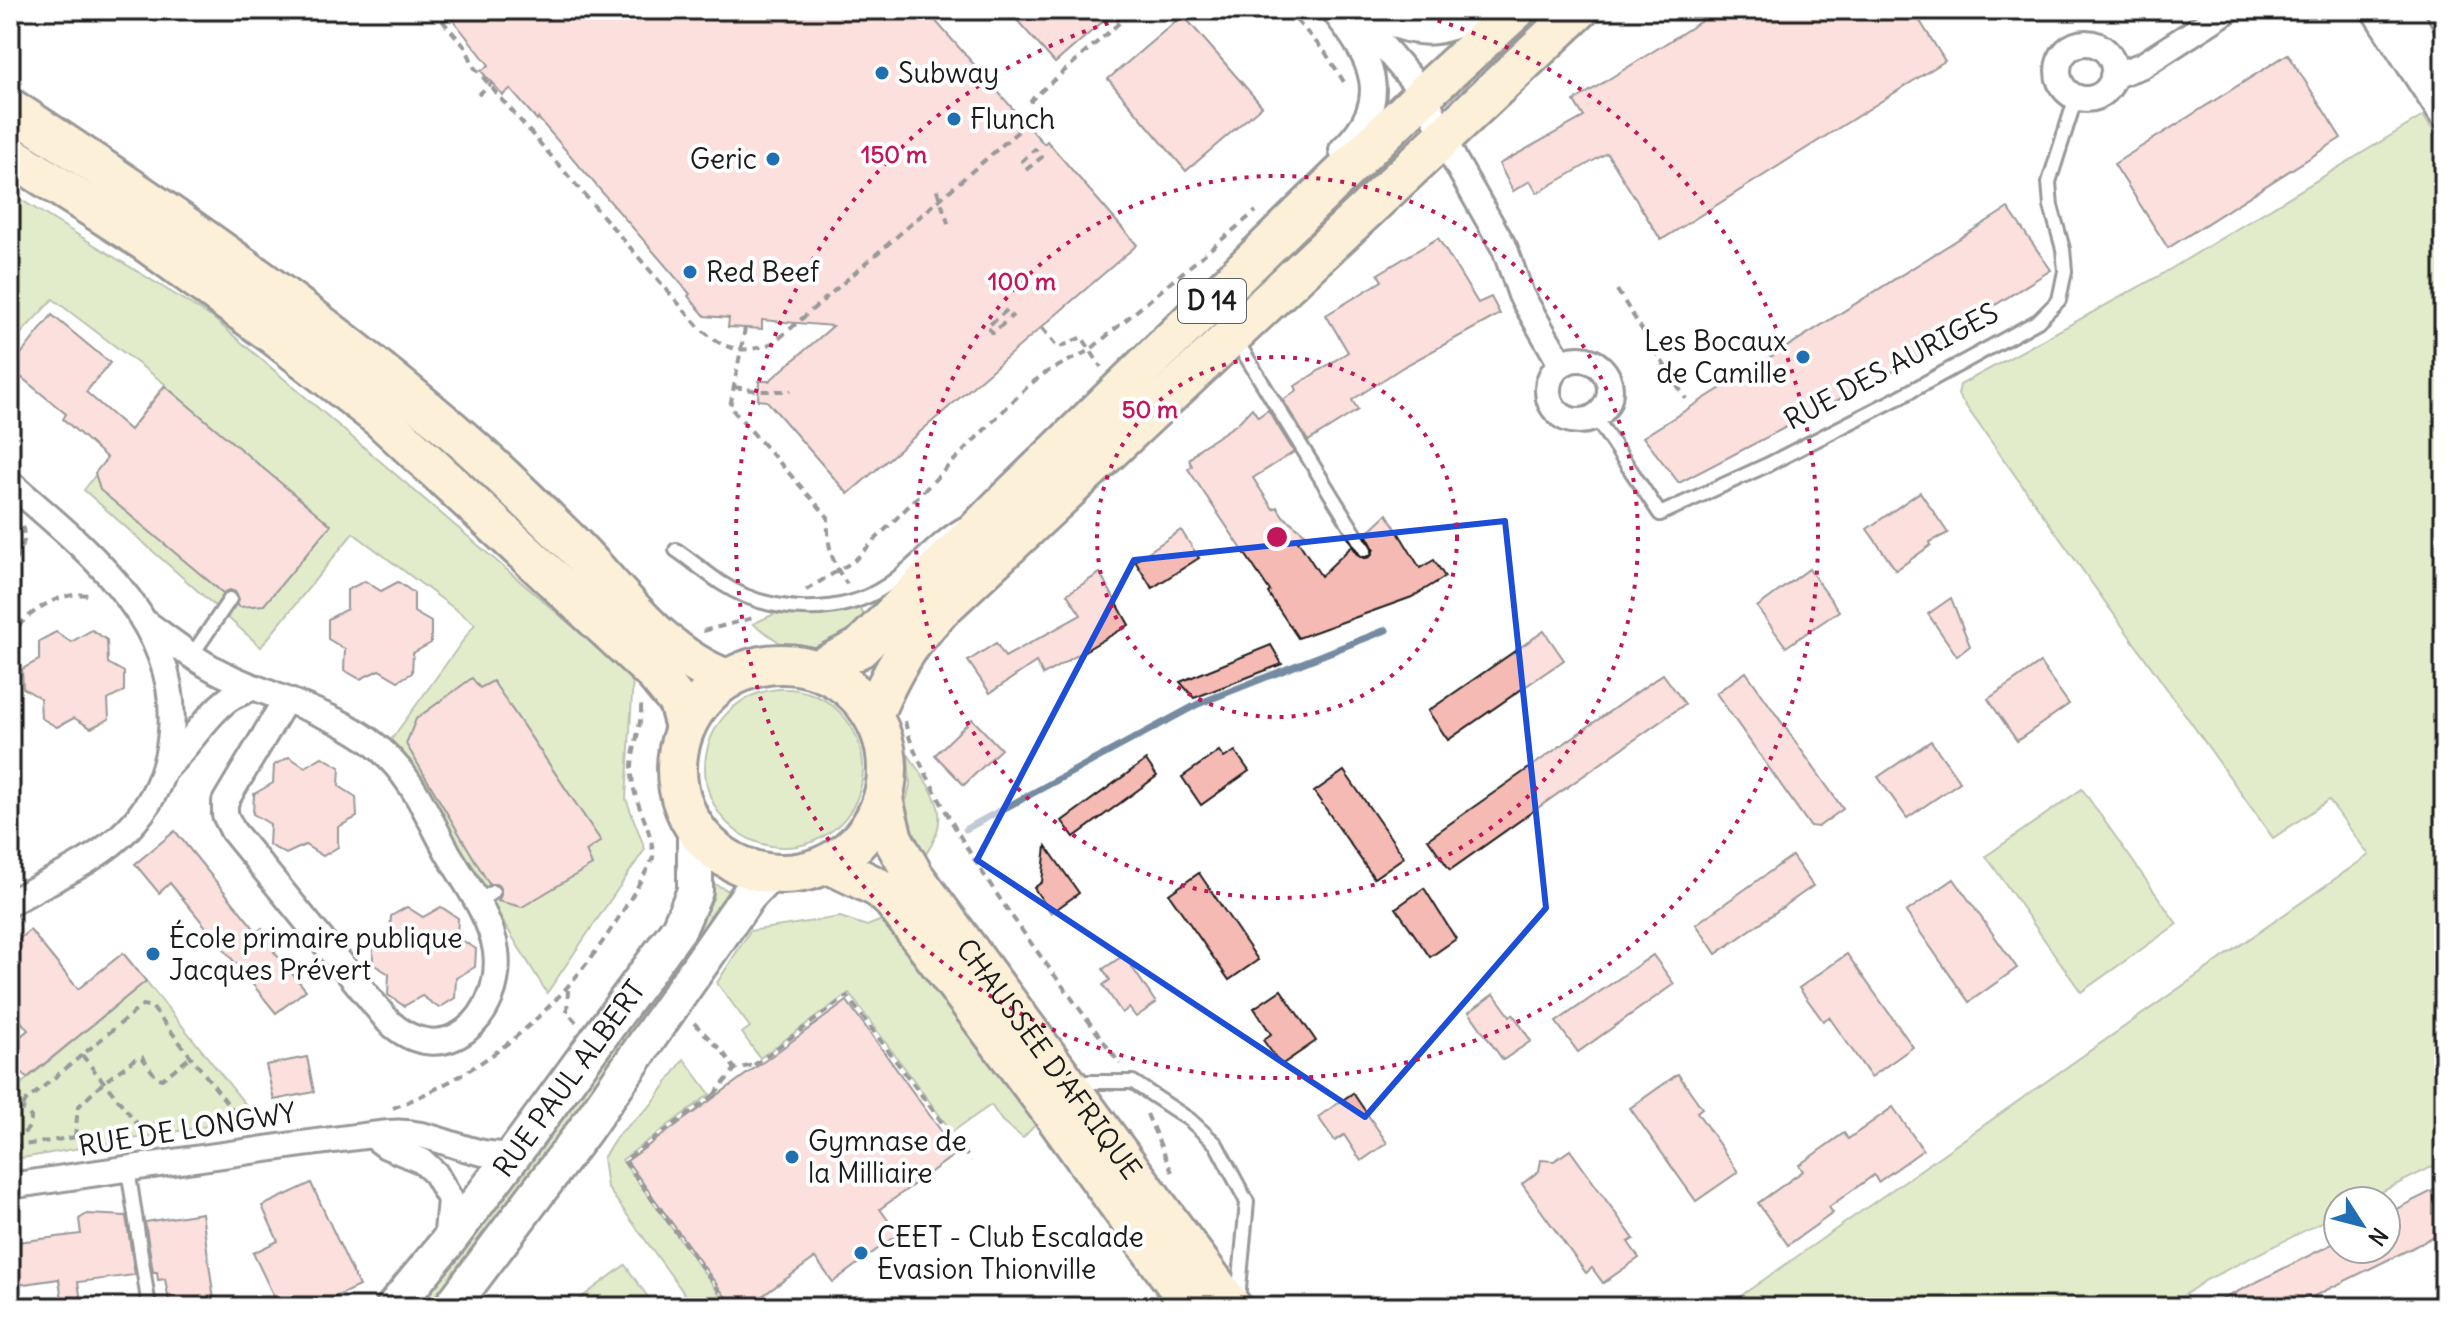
<svg xmlns="http://www.w3.org/2000/svg" width="2454" height="1317" font-family="Delius,sans-serif">
<rect width="100%" height="100%" fill="#fff"/>
<filter id="ink" filterUnits="userSpaceOnUse"><feTurbulence type="fractalNoise" baseFrequency=".0125" numOctaves="2"/><feDisplacementMap in="SourceGraphic" scale="16" xChannelSelector="R" yChannelSelector="G"/><feConvolveMatrix kernelMatrix="1 2 1 2 8 2 1 2 1" color-interpolation-filters="sRGB"/></filter>
<g filter="url(#ink)">
<g fill="#bed68d" stroke="#6d7954" stroke-width="2">
<polygon points="2423,116 2444,146 2444,1161 2363,1201 2338,1201 2338,1214 2206,1280 2167,1307 1725,1307 2369,855 2329,800 2273,838 1958,395 1960,385 2159,276"/>
<polygon points="10,193 213,318 633,678 626,799 645,849 547,993 391,740 475,624 353,533 261,647 84,490 165,384 53,299 10,345"/>
<polygon points="858,608 870,620 823,651 800,644 782,644 753,624 776,613 810,615"/>
<circle cx="784" cy="768" r="79"/>
<path d="M908,754C934,796 956,813 922,860L903,814L910,785Z"/>
<polygon points="2082,789 2177,924 2081,992 1986,856"/>
<polygon points="712,883 736,894 469,1262 433,1307 412,1307 703,913"/>
<polygon points="840,917 867,926 882,920 1037,1123 1023,1138 1002,1121 991,1105 952,1132 849,993 760,1058 742,1033 750,1027 717,983 750,931"/>
<polygon points="146,981 250,1110 249,1119 10,1160 10,1093"/>
<polygon points="684,1059 710,1094 622,1160 729,1307 694,1307 607,1187 603,1158 618,1135 651,1105"/>
<polygon points="625,1265 655,1307 569,1307"/>
</g>
<g fill="none" stroke-linecap="round" stroke-linejoin="round">
<polyline stroke="#748ba1" stroke-width="7" points="966,829 1198,704 1386,630"/>
</g>
<g fill="#f5bab3" stroke="#1c1c1c" stroke-width="2">
<polygon points="445,10 926,10 1044,144 1047,141 1137,245 848,494 767,401 758,400 759,381 769,381 833,326 762,320 762,329 728,327 729,318 705,316 688,296 690,294 538,118 537,120 510,89 503,95 481,71 489,65"/>
<polygon points="1008,10 1116,10 1055,63"/>
<polygon points="1719,10 1913,10 1945,61 1661,240 1607,153 1537,193 1530,181 1513,191 1499,164 1584,117 1574,101"/>
<polygon points="1183,15 1262,106 1186,171 1108,79"/>
<polygon points="2288,54 2341,138 2168,248 2114,164"/>
<polygon points="2008,208 2051,270 1946,336 1949,342 1679,483 1643,437"/>
<polygon points="1438,238 1478,303 1491,297 1500,314 1403,367 1352,400 1358,410 1308,441 1283,400 1297,390 1295,386 1348,352 1326,315 1382,281 1378,274"/>
<polygon points="52,315 110,363 86,392 130,430 165,386 331,525 264,605 240,607 237,605 239,599 236,592 230,590 223,593 100,490 95,473 107,458 63,419 66,414 10,368"/>
<polygon points="1252,408 1258,417 1268,410 1294,452 1253,478 1273,509 1277,507 1283,516 1307,535 1298,541 1321,576 1352,546 1360,557 1370,557 1374,549 1366,534 1387,514 1420,568 1434,560 1445,577 1412,597 1298,638 1268,593 1270,591 1188,469 1192,466 1189,460 1200,448 1237,424"/>
<polygon points="1920,492 1948,533 1930,542 1931,545 1896,570 1867,529"/>
<polygon points="1181,530 1199,558 1152,588 1135,561"/>
<polygon points="1809,569 1839,611 1786,647 1757,607"/>
<polygon points="1100,573 1129,625 1043,675 1036,662 990,693 968,661 996,643 1005,657 1081,615 1067,594"/>
<polygon points="365,581 381,591 398,582 414,593 414,612 431,622 431,643 413,653 412,673 398,681 379,670 360,679 344,670 345,649 328,639 328,619 347,609 347,590"/>
<polygon points="1951,598 1970,646 1957,656 1928,614"/>
<polygon points="92,630 107,640 108,663 124,672 124,691 108,700 109,719 91,728 74,718 57,727 41,718 40,698 23,688 22,669 39,660 39,641 56,632 71,642"/>
<polygon points="1544,631 1564,660 1448,740 1428,711"/>
<polygon points="1271,645 1282,664 1194,698 1180,682"/>
<polygon points="2040,663 2069,704 2017,741 1988,699"/>
<polygon points="1746,672 1843,809 1818,827 1810,826 1716,693"/>
<polygon points="1663,674 1685,704 1450,870 1428,839"/>
<polygon points="472,678 480,688 493,681 601,841 586,851 592,865 522,907 498,901 501,895 501,888 496,884 489,884 406,744 416,719"/>
<polygon points="972,719 1001,749 964,785 935,755"/>
<polygon points="1931,741 1960,782 1907,818 1878,777"/>
<polygon points="1219,751 1224,758 1235,751 1249,771 1201,805 1182,777"/>
<polygon points="289,757 305,767 322,757 340,767 339,786 356,797 357,817 338,827 338,847 323,856 305,845 286,854 269,845 270,824 253,814 254,794 273,783 274,765"/>
<polygon points="1146,760 1157,776 1074,837 1062,821"/>
<polygon points="1344,771 1404,857 1374,878 1314,792"/>
<polygon points="175,831 257,932 262,928 279,948 274,952 306,990 276,1013 170,883 159,893 135,864"/>
<polygon points="1046,846 1079,893 1051,913 1034,888 1042,882"/>
<polygon points="1792,856 1813,886 1716,954 1696,924"/>
<polygon points="1199,873 1258,960 1229,980 1169,894"/>
<polygon points="1954,879 2017,968 1969,1002 1906,912"/>
<polygon points="1424,888 1456,939 1430,957 1396,908"/>
<polygon points="407,907 423,917 441,907 458,918 457,937 476,949 475,967 456,978 455,998 439,1008 422,996 404,1006 388,995 389,974 373,964 373,944 390,935 391,916"/>
<polygon points="30,930 78,989 123,953 146,981 27,1078 10,1058 10,1045 28,1030 10,1008 10,946"/>
<polygon points="1847,954 1913,1047 1871,1077 1829,1017 1823,1021 1799,988"/>
<polygon points="1124,955 1156,1003 1136,1017 1129,1008 1122,1013 1103,985 1110,980 1103,969"/>
<polygon points="1653,955 1674,984 1578,1052 1556,1022"/>
<polygon points="1281,990 1316,1041 1281,1065 1263,1040 1271,1034 1254,1008"/>
<polygon points="1494,994 1510,1016 1513,1014 1531,1041 1503,1060 1469,1012"/>
<polygon points="847,1001 957,1153 880,1209 898,1234 833,1282 815,1258 747,1307 733,1307 627,1161"/>
<polygon points="307,1057 314,1092 274,1100 266,1065"/>
<polygon points="1678,1074 1702,1108 1697,1112 1738,1172 1696,1201 1630,1108"/>
<polygon points="1353,1093 1387,1143 1361,1161 1344,1135 1335,1141 1318,1117"/>
<polygon points="1893,1107 1923,1150 1878,1182 1874,1175 1829,1207 1833,1213 1788,1245 1758,1203 1803,1171 1799,1165 1844,1133 1848,1139"/>
<polygon points="1570,1150 1634,1239 1628,1242 1639,1258 1603,1283 1592,1268 1586,1273 1522,1184 1539,1171 1541,1160 1554,1161"/>
<polygon points="311,1183 359,1286 314,1307 279,1307 253,1253 278,1241 262,1206"/>
<polygon points="2444,1185 2444,1231 2410,1249 2292,1307 2207,1307 2338,1241 2338,1249 2386,1249 2386,1214"/>
<polygon points="202,1213 215,1307 170,1307 165,1279 158,1280 157,1272 153,1272 145,1222"/>
<polygon points="87,1214 126,1216 135,1275 78,1282 82,1307 63,1307 59,1279 10,1286 10,1243 81,1234 79,1219"/>
</g>
<g fill="none" stroke-linecap="round" stroke-linejoin="round">
<defs>
<g id="service">
<polyline points="1236,340 1365,550"/>
<polyline points="1595,417 1660,514 1767,465 1898,398 2038,321 2059,300 2065,271 2063,249 2051,206 2049,182 2076,97"/>
<path d="M676,550C691,560 706,573 721,583C768,614 839,618 886,586C914,568 934,540 963,524"/>
<polyline points="192,655 230,599"/>
<polyline points="476,903 493,892"/>
<polyline points="1075,1082 1133,1082 1190,1120 1216,1144 1247,1202 1238,1300"/>
<polyline points="128,1169 149,1307"/>
</g>
<g id="minor">
<path d="M1333,10C1372,59 1395,99 1342,150"/>
<polyline points="1352,10 1424,94 1455,161 1505,249 1521,295 1561,364"/>
<path d="M1361,10C1405,32 1437,45 1480,10"/>
<circle cx="2086" cy="71" r="28"/>
<polyline points="2113,76 2143,65 2228,10"/>
<circle cx="1579" cy="390" r="31"/>
<path d="M10,483C85,548 181,622 171,732C168,769 154,802 128,829C96,862 49,880 10,903"/>
<path d="M148,624C174,643 200,664 230,677C281,701 353,717 391,760C416,786 431,822 448,853C465,882 491,917 496,951C504,1016 444,1074 388,1021L233,831L225,815V802L285,701"/>
<path d="M165,769C187,748 206,715 230,698C237,694 246,691 253,687"/>
<polyline points="374,1137 386,1146 422,1161 435,1173 450,1199 446,1243"/>
<path d="M10,1186C136,1167 263,1148 389,1133C421,1129 453,1147 483,1153C493,1155 504,1155 514,1154"/>
</g>
<g id="tertiary">
<polyline points="2377,10 2444,113"/>
<polyline points="2405,10 2429,56"/>
</g>
<g id="secondary">
<path id="s1" d="M394,1307L446,1244L514,1154L679,928L695,891V829"/>
<polyline points="451,1307 584,1131 748,896 769,874"/>
</g>
<g id="primary">
<path d="M10,108C157,204 302,304 436,417C482,455 526,499 569,541C618,589 660,655 727,679"/>
<polyline points="10,155 143,240 275,336 380,418 655,674 678,702 685,727"/>
<circle cx="782" cy="769" r="105"/>
<polyline points="818,669 860,648 999,508 1424,94 1516,10"/>
<path d="M873,715C893,669 905,648 939,611L1579,10"/>
<path id="s2" d="M883,800L893,839L914,876L1232,1307"/>
<polyline points="829,864 879,888 893,901 1054,1115 1192,1307"/>
</g>
</defs>
<use href="#service" stroke="#1c1c1c" stroke-width="18"/>
<use href="#minor" stroke="#1c1c1c" stroke-width="30"/>
<use href="#tertiary" stroke="#1c1c1c" stroke-width="36"/>
<use href="#secondary" stroke="#1c1c1c" stroke-width="40"/>
<use href="#primary" stroke="#1c1c1c" stroke-width="44"/>
<g stroke="#1c1c1c" stroke-width="4" stroke-dasharray="8 6" stroke-linecap="butt">
<path d="M433,10L466,48L474,67L698,326C723,350 742,356 775,342L1030,121L1031,100L1134,10"/>
<polyline points="1287,10 1325,52 1344,82 1349,84"/>
<polyline points="478,95 492,83"/>
<polyline points="1026,170 1042,157 1035,149 1022,161 1029,168"/>
<polyline points="937,190 949,226"/>
<polyline points="1617,290 1686,399"/>
<polyline points="1007,310 987,327 993,333 1013,315"/>
<path d="M745,328L730,407L828,517C827,545 831,562 847,584"/>
<polyline points="1042,328 1058,348 1082,337 1101,367"/>
<polyline points="734,387 759,391 791,391"/>
<polyline points="10,573 24,541 23,525"/>
<polyline points="806,590 854,561 1028,386 1045,373 1090,350 1256,211"/>
<polyline points="703,631 753,618"/>
<path d="M10,637C26,612 63,588 93,596"/>
<path d="M905,721C910,746 922,766 934,789C984,887 1055,974 1120,1064"/>
<polyline points="568,990 567,1012 576,1022"/>
<polyline points="694,1023 723,1052 735,1069"/>
<polyline points="82,1055 140,1127"/>
<polyline points="754,1065 847,996 971,1161"/>
<polyline points="714,1095 624,1161 731,1307"/>
<polyline points="714,1095 735,1069 754,1065 756,1067"/>
<path d="M393,1108C519,1058 591,976 653,858C654,829 632,803 632,773C631,750 642,728 641,705"/>
<polyline points="10,1109 22,1108 26,1101 143,1005 152,1007 235,1113 10,1147"/>
<polyline points="1147,1114 1172,1172"/>
<path d="M10,1133L21,1135C28,1130 31,1127 31,1117L22,1108"/>
<polyline points="75,1137 78,1107 104,1082 138,1057 142,1057 156,1077 162,1079 192,1056"/>
</g>
<use href="#service" stroke="#fff" stroke-width="12"/>
<use href="#minor" stroke="#fff" stroke-width="24"/>
<use href="#tertiary" stroke="#fff" stroke-width="30"/>
<use href="#secondary" stroke="#fff" stroke-width="34"/>
<use href="#primary" stroke="#f9deab" stroke-width="38"/>
</g>
</g>
<path d="M0 0H2454V1317H0ZM1505,521L1546,908L1365,1117L977,860L1134,560Z" fill="#fff" fill-opacity=".55" fill-rule="evenodd"/>
<path fill="none" stroke="#1d4ed8" stroke-width="6" stroke-linejoin="round" d="M1505,521L1546,908L1365,1117L977,860L1134,560Z"/>
<g fill="none" stroke="#c2185b" stroke-width="4" stroke-dasharray="4 8">
<circle cx="1277" cy="537" r="180"/>
<circle cx="1277" cy="537" r="361"/>
<path d="M1403 11A541 541 0 1 1 1151 11"/>
</g>
<g fill="#1f6fb2" stroke="#fff" stroke-width="3">
<circle cx="882" cy="73" r="8"/>
<circle cx="954" cy="119" r="8"/>
<circle cx="773" cy="159" r="8"/>
<circle cx="690" cy="272" r="8"/>
<circle cx="1803" cy="357" r="8"/>
<circle cx="153" cy="954" r="8"/>
<circle cx="792" cy="1157" r="8"/>
<circle cx="861" cy="1253" r="8"/>
</g>
<g text-anchor="middle" stroke-width="8" stroke-linejoin="round" paint-order="stroke">
<rect fill="#fff" stroke="#606060" stroke-width="2" x="1178" y="279" width="68" height="44" rx="6"/>
<g font-size="26" font-weight="bold" fill="#1c1c1c">
<text x="1212" y="310">D 14</text>
</g>
<g font-size="28" fill="#1c1c1c" stroke="#fff" text-anchor="start">
<text x="898" y="83">Subway</text>
<text x="970" y="129">Flunch</text>
<text x="757" y="169" text-anchor="end">Geric</text>
<text x="706" y="282">Red Beef</text>
<text x="1787" y="351" text-anchor="end">Les Bocaux<tspan x="1787" dy="32">de Camille</tspan></text>
<text x="169" y="948">École primaire publique<tspan x="169" dy="32">Jacques Prévert</tspan></text>
<text x="808" y="1151">Gymnase de<tspan x="808" dy="32">la Milliaire</tspan></text>
<text x="877" y="1247">CEET - Club Escalade<tspan x="877" dy="32">Evasion Thionville</tspan></text>
</g>
<g font-size="28" fill="#1c1c1c" stroke="#fff">
<text transform="translate(1891 366) rotate(-28)" y="10">RUE DES AURIGES</text>
<text dy="10" stroke="none"><textPath href="#s2" startOffset="310">CHAUSSÉE D'AFRIQUE</textPath></text>
<text dy="10" stroke="none"><textPath href="#s1" startOffset="288">RUE PAUL ALBERT</textPath></text>
<text transform="translate(187 1129) rotate(-9)" y="10">RUE DE LONGWY</text>
</g>
</g>
<circle cx="1277" cy="537" r="12" fill="#c2185b" stroke="#fff" stroke-width="4"/>
<g font-size="24" text-anchor="middle" font-weight="bold" fill="#c2185b" stroke="#fff" stroke-width="8" stroke-linejoin="round" paint-order="stroke">
<text x="894" y="163">150 m</text>
<text x="1022" y="290">100 m</text>
<text x="1150" y="418">50 m</text>
</g>
<rect width="2454" height="1317" fill="none" stroke="#fff" stroke-width="40"/>
<rect x="20" y="20" width="2414" height="1277" fill="none" stroke="#1c1c1c" stroke-width="3" filter="url(#ink)"/>
<g transform="translate(2362 1225) rotate(126)"><circle r="38" fill="#ffffff" stroke="#a4a4a4" stroke-width="2"/>
<path d="M0-6L14 30L0 20L-14 30Z" fill="#1f6fb2"/>
<text y="-12" font-size="22" font-weight="bold" text-anchor="middle" fill="#1c1c1c">N</text>
</g>
</svg>
